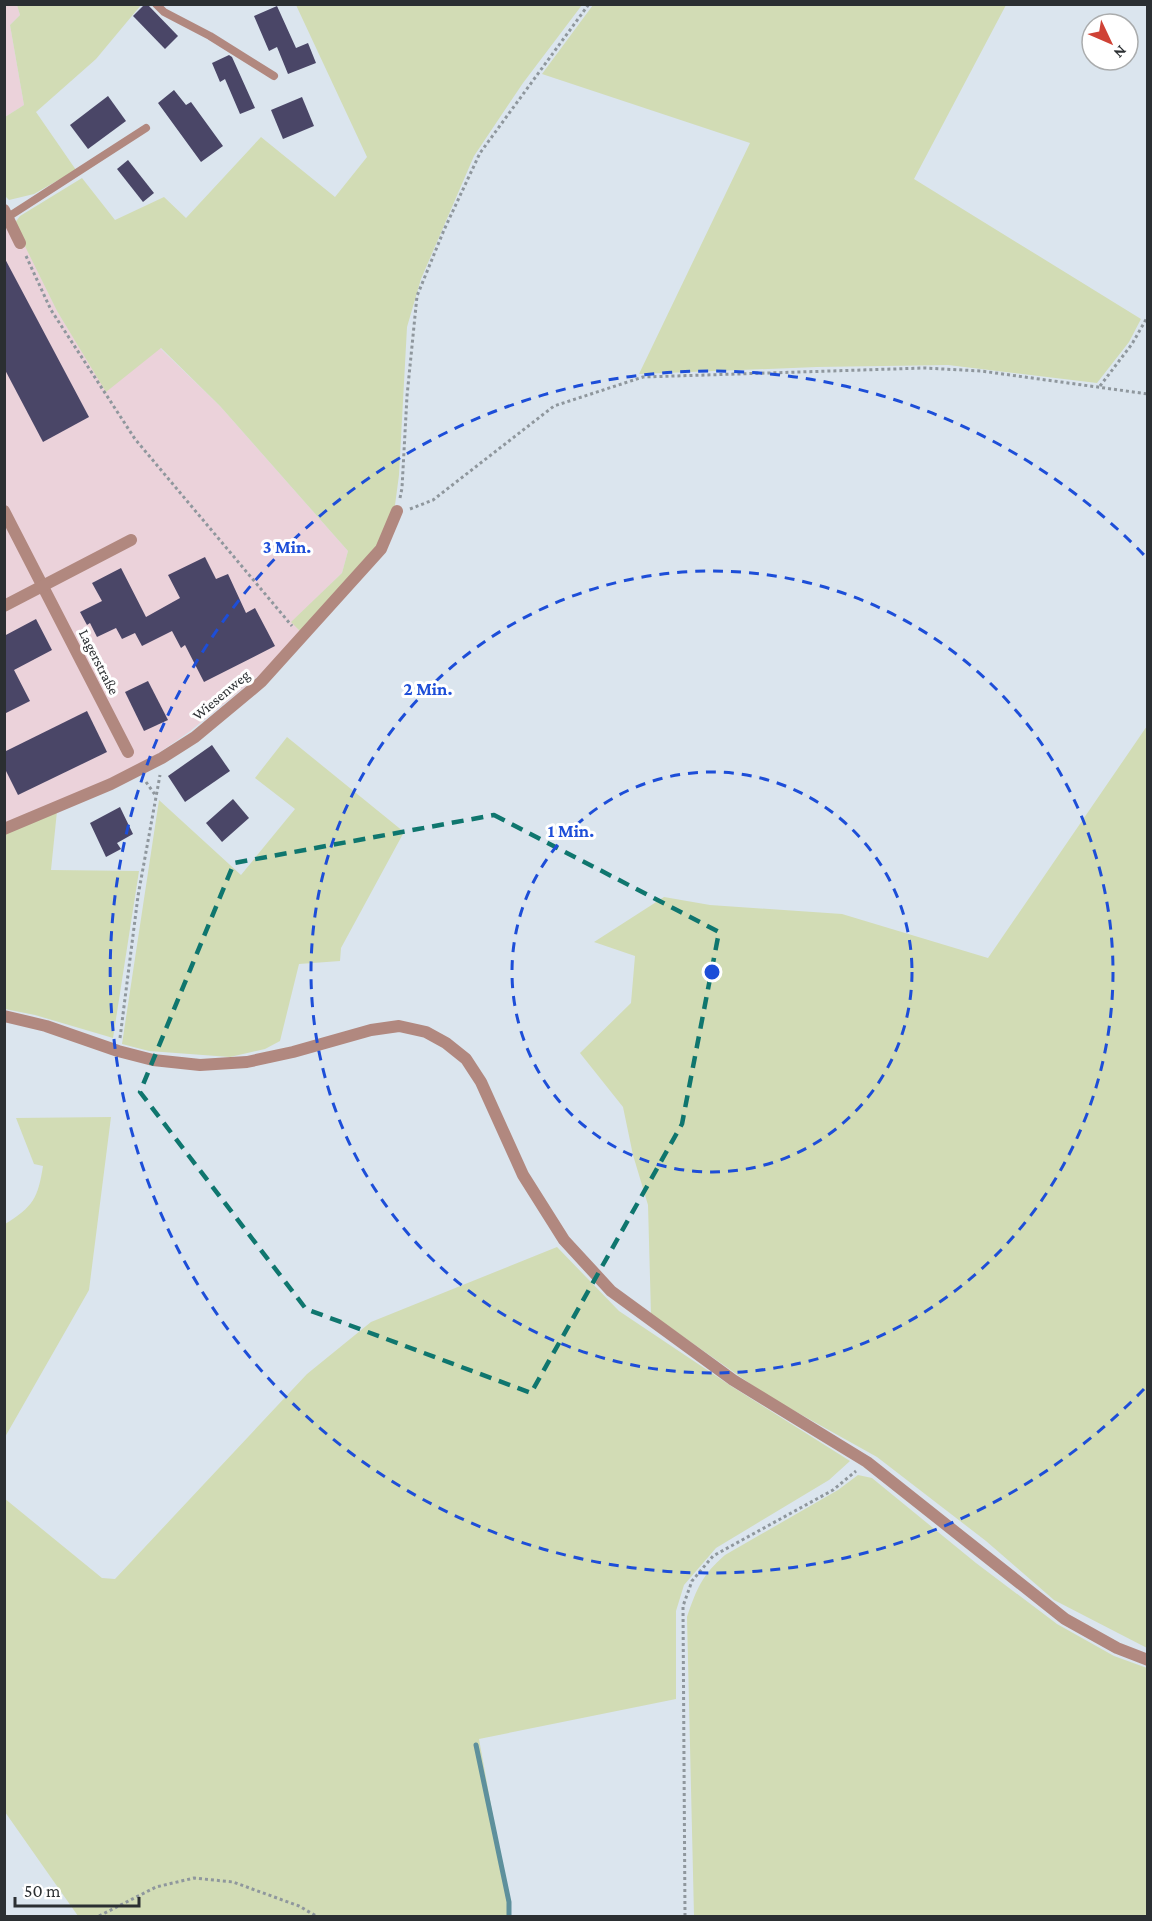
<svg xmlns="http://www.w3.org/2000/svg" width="1152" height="1921" font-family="'Crimson Pro',serif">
<rect width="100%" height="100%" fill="#dbe5ee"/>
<g fill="#ebd2da">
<polygon points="5,5 17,5 20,15 10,25 24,105 5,117"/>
<polygon points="4,203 57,311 106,391 160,348 220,406 348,551 342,573 292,622 302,633 278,660 189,732 147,761 61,801 4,831"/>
</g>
<g fill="#d2dcb5">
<polygon points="17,5 141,5 96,59 36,112 76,170 34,194 9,200 5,196 5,117 24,105 10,25 20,15"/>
<polygon points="296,5 582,5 523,83 474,156 421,279 407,327 399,475 395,505 380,546 302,633 291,622 342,573 348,551 220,406 161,348 106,392 57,311 14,224 20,216 82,178 115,220 164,197 186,218 261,137 335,197 367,157"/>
<polygon points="593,5 1006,5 914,179 1141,319 1129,342 1097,383 948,365 817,367 639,374 750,143 542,74"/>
<polygon points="1147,726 1147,1648 1054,1600 986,1541 877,1457 766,1395 651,1314 648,1205 633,1155 623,1107 580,1053 631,1003 635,956 594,942 664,897 710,905 842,914 988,958"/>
<polygon points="287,737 404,832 341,948 340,961 299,964 280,1041 265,1049 230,1057 149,1051 122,1044 159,800 241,875 295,809 255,778"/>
<polygon points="57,811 51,870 139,871 113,1038 35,1015 5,1009 4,831"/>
<path d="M111,1117L89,1290L5,1437V1224C33,1207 38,1198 43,1166L34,1164L16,1118Z"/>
<polygon points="557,1247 619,1311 731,1386 850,1461 829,1480 716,1548 684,1585 676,1611 676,1699 479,1739 511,1916 78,1916 5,1812 4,1498 102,1578 115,1579 307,1374 371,1322"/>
<path d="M858,1475L872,1478L976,1563L1057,1624L1114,1656L1147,1668V1916H694L687,1617C697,1588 702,1575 725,1555L838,1490Z"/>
</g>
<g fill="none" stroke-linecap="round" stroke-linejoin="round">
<polyline stroke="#5e909c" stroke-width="5" points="476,1745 509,1902 509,1916"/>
</g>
<g fill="#4a4667">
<polygon points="145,4 147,4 178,36 165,49 133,16"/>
<polygon points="277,6 296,48 308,43 316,63 288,74 277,47 269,51 254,16"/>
<polygon points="229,55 232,57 255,108 240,114 225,79 220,82 212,63"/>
<polygon points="174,90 186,105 191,102 223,146 201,162 158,103"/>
<polygon points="108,96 126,121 88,149 70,125"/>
<polygon points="302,97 314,126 283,139 271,110"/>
<polygon points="128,160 154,193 143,202 117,169"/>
<polygon points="4,257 89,417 43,442 4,368"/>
<polygon points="205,557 216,579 228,574 246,613 255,608 275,646 204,682 185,645 181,648 172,631 142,646 135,633 122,639 116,628 97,637 90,623 87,625 80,612 102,601 92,583 121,568 146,617 180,598 168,575"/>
<polygon points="36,619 52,650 14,670 30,701 4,714 4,636"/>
<polygon points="148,681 168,720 144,731 125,692"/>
<polygon points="87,711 107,752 18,795 4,767 4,752"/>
<polygon points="212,745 230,771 185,802 168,776"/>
<polygon points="233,799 249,818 222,842 206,823"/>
<polygon points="120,807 133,834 117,843 121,849 106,857 90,823"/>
</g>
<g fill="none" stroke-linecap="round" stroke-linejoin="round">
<g stroke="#8f979d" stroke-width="3" stroke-dasharray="3 3" stroke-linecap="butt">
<polyline points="26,256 51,310 135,439 292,626"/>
<polyline points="1100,386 1132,344 1148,316"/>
<polyline points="400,498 402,488 407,396 417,296 444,230 480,153 589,4"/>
<polyline points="410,509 433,500 554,406 643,377 924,368 981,371 1148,394"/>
<polyline points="146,782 156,796"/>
<polyline points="120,1038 138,896 160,775"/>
<polyline points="99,1916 156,1887 194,1878 233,1882 299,1906 316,1916"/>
<polyline points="685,1916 683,1606 692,1581 713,1556 833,1490 856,1471"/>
</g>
<g stroke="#b1887f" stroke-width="8">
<polyline points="156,4 164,12 210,36 274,76"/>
<polyline points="8,217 146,128"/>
</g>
<g stroke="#b1887f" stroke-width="12">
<polyline points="4,210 20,243"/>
<polyline points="4,511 128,752"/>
<polyline points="4,606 131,540"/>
<polyline points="4,829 111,784 162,758 195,737 261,682 381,549 397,511"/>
<polyline points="4,1016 46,1026 118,1051 153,1060 200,1065 247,1062 293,1052 371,1030 399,1026 426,1032 446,1043 466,1059 481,1082 523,1175 564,1240 611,1291 733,1380 867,1462 1065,1619 1117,1648 1148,1660"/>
</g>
</g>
<path fill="none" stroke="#0f766e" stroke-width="4.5" stroke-dasharray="12 8" stroke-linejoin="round" d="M494,815L719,932L682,1124L531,1393L306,1309L140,1092L234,863Z"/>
<g fill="none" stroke="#1d4ed8" stroke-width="3" stroke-dasharray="10 8">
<circle cx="712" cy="972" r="200"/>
<circle cx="712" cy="972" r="401"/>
<path d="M1144 1389A601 601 0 1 1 1144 555"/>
</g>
<g text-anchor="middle" stroke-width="6" stroke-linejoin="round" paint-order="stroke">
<g font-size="15" fill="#2b2f32" stroke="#fff">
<text transform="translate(99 662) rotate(63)" y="5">Lagerstraße</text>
<text transform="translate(221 695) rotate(-40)" y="5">Wiesenweg</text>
</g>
</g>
<circle cx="712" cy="972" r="9" fill="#1d4ed8" stroke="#fff" stroke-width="3"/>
<g font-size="18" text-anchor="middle" font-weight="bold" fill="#1d4ed8" stroke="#fff" stroke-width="6" stroke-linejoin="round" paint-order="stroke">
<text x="287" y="553">3 Min.</text>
<text x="428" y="695">2 Min.</text>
<text x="571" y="837">1 Min.</text>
</g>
<rect width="1152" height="1921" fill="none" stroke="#2b2f32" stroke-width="12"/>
<g transform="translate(1110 42) rotate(134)"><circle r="28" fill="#ffffff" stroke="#aaacad" stroke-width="1.5"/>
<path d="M0-4.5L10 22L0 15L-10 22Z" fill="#cf4236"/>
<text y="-9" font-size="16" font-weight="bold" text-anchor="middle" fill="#2b2f32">N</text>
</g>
<path d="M15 1897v9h124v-9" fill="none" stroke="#2b2f32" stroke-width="3"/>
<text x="24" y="1897" font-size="18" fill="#2b2f32" stroke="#ffffff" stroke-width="4.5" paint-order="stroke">50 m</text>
</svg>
